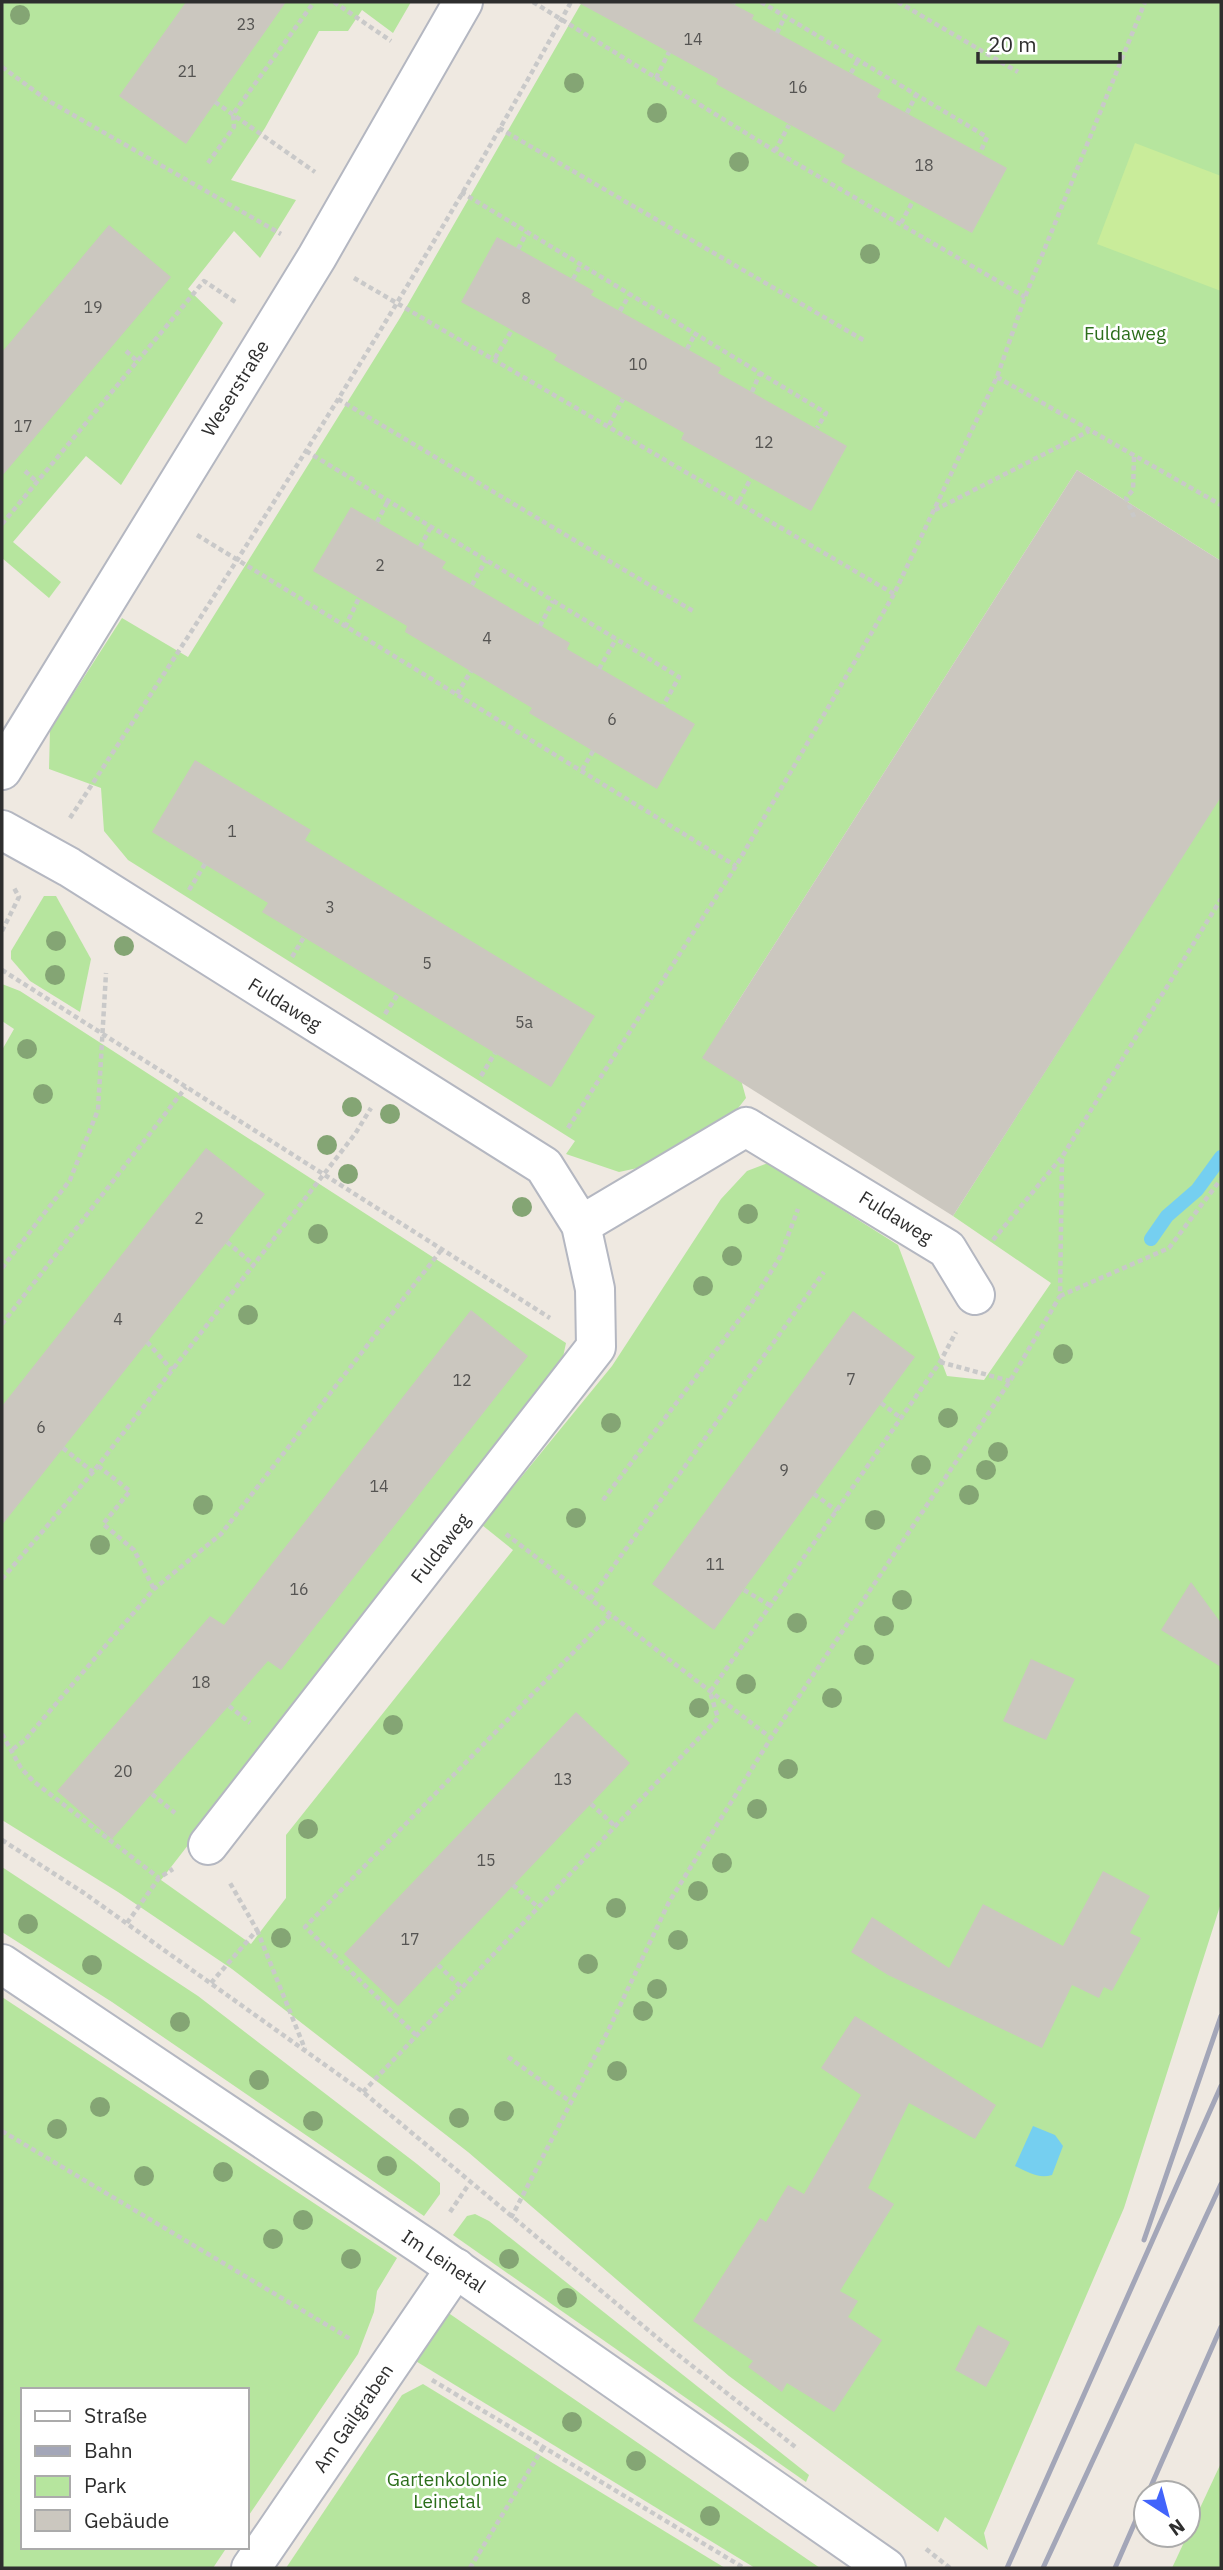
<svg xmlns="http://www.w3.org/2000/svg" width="1223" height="2570" font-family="'IBM Plex Sans',sans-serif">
<rect width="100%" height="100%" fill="#efe9e1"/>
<g fill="#b6e59e">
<polygon points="2,2 411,2 393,33 362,10 348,31 319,31 265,128 231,180 296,200 260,258 234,231 188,289 223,323 121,485 86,456 13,542 61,582 49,598 2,558"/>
<polygon points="582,2 1221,2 1221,561 1077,470 725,1022 746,1098 721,1130 661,1163 619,1172 566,1154 575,1141 128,860 104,831 101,788 49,769 50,730 122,618 188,657 400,318"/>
<polygon points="1221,795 1221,1903 1124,2208 984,2533 988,2550 945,2517 938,2532 729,2376 468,2152 232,1969 118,1892 2,1820 2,1050 14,1029 2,1021 2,984 20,991 566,1343 562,1362 161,1880 251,1944 286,1898 286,1835 513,1550 482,1525 612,1366 721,1199 747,1171 768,1163 898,1245 947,1376 984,1380 1051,1283 953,1216"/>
<polygon points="44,896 56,896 91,959 80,1012 30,981 11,959 11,951"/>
<polygon points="2,1867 198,1996 417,2164 440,2183 440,2194 424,2216 112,2002 2,1932"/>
<polygon points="2,1997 397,2258 377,2291 374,2312 358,2354 247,2518 247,2390 23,2390 23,2547 227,2547 213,2568 2,2568"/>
<polygon points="475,2214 489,2221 809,2475 806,2482 453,2235 467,2216"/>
<polygon points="447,2312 820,2568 755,2568 414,2360"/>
<polygon points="423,2384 725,2568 286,2568 402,2395"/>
<polygon points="1221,2463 1221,2568 1172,2568"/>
</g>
<polygon fill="#c9ec9a" points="1135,143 1221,176 1221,291 1097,244"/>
<path fill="#75cff0" d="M1033,2126L1055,2135L1063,2146L1052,2175C1038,2179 1028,2172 1015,2166Z"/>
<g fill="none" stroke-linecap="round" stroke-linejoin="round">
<polyline stroke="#75cff0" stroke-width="14" points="1151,1239 1167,1216 1197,1190 1221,1157"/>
</g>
<g fill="#cbc7bf">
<polygon points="186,2 286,2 186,144 119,96"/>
<polygon points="577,2 729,2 754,15 752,19 881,90 877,97 1007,168 972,233 841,162 845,155 716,84 718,79"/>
<polygon points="109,225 171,277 2,476 2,352"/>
<polygon points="497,237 594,291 591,295 721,368 718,373 847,446 811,511 681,439 684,433 554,360 557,355 461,302"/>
<polygon points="1077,470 1221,561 1221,797 953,1216 702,1058"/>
<polygon points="351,507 446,562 442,568 570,643 567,649 695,724 657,789 529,713 532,708 405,632 407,626 313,571"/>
<polygon points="195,760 311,830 305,840 595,1016 551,1087 262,912 268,903 152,832"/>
<polygon points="206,1148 265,1194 2,1525 2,1406"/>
<polygon points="471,1310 528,1356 281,1670 268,1661 112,1839 57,1791 210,1616 224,1625"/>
<polygon points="853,1311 915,1357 714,1630 652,1584"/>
<polygon points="1191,1582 1221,1623 1221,1667 1161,1630"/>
<polygon points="1031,1659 1075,1679 1046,1740 1003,1721"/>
<polygon points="576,1712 630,1763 398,2006 344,1954"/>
<polygon points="1103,1871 1150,1896 1130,1933 1141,1938 1112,1991 1104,1987 1099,1998 1072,1985 1042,2048 888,1975 851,1952 872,1917 949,1968 983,1904 1063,1946"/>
<polygon points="855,2016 996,2105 975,2139 909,2103 868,2188 894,2204 840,2291 858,2301 848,2317 882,2340 834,2412 787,2383 782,2392 748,2367 753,2361 693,2321 760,2218 766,2222 788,2185 804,2194 861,2095 821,2068"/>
<polygon points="978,2325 1010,2342 986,2387 955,2370"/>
</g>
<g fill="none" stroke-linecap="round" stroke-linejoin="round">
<defs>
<g id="minor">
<polyline points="2,770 317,257 463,2"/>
<polyline points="2,830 69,867 544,1166 581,1225 595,1289 596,1347 208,1845"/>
<polyline points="581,1225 746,1127 947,1249 975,1295"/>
<polyline points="251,2568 456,2268"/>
</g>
<polyline id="secondary" points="2,1964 426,2248 886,2568"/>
</defs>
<use href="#minor" stroke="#b4b7c1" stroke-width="42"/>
<use href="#secondary" stroke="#b4b7c1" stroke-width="42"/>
<g stroke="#c9c9c9" stroke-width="4.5" stroke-dasharray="5 3.5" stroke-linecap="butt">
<polyline points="334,2 391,41"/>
<polyline points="533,2 775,151 1025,297"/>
<polyline points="761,2 987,137 980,153"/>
<polyline points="898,2 1018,72"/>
<polyline points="733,4 734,2"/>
<polyline points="777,33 785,16"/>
<polyline points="2,67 47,100 281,234"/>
<polyline points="851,73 858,60"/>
<polyline points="656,78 669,52"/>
<polyline points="215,102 315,172"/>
<polyline points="907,113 916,95"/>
<polyline points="499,128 865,341"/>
<polyline points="775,151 789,125"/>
<polyline points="208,163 234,127 233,114 314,2"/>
<polyline points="461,192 826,413 817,428"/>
<polyline points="901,223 913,201"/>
<polyline points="518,249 527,232"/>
<polyline points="354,278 894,594"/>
<polyline points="573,279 581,265"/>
<polyline points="620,311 630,294"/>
<polyline points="687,349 695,334"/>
<polyline points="126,351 137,361"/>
<polyline points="495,358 512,330"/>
<polyline points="997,377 1221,505"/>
<polyline points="752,392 760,373"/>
<polyline points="338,399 693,611"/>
<polyline points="609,425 623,399"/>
<polyline points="306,451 679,677 663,706"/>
<polyline points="1134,457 1133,490 1126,498 1134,517"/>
<polyline points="25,471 37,482"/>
<polyline points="739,501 751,478"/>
<polyline points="935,510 1089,431"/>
<polyline points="377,522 388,501"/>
<polyline points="2,524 204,281 237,303"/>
<polyline points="197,535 736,866"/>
<polyline points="420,547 431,527"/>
<polyline points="472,585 486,560"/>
<polyline points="540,626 553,601"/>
<polyline points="345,627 359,598"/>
<polyline points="599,669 616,639"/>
<polyline points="457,694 471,671"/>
<polyline points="582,770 593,751"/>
<path d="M70,818C245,551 417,282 571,2"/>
<polyline points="189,890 205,864"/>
<polyline points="2,931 19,897 14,888"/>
<polyline points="292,957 304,937"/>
<polyline points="2,970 550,1318"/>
<polyline points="385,1014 398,994"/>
<polyline points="481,1076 495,1053"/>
<polyline points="568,1128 736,866 894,594 997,377 1025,297 1145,2"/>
<polyline points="993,1240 1061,1158"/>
<polyline points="227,1242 254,1265"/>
<polyline points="2,1268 70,1180 98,1110 106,973"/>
<polyline points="1060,1296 1169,1248 1221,1179"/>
<polyline points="2,1324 186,1087"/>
<polyline points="147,1342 172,1370"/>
<polyline points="940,1362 1010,1381"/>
<polyline points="881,1403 901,1418"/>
<polyline points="63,1448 93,1472"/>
<polyline points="98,1466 130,1491 103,1524 134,1550 154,1589"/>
<polyline points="814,1494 837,1511"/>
<polyline points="603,1500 751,1304 780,1257 798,1209"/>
<polyline points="506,1534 771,1738"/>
<polyline points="2,1579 93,1472 355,1134 371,1108"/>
<polyline points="744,1590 771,1606"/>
<polyline points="590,1599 824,1272"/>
<polyline points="229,1706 250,1723"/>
<polyline points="2,1734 21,1768 33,1781 159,1878"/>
<polyline points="13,1749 25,1740 154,1589 221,1534 442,1249"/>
<polyline points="152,1794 175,1813"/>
<polyline points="591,1804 615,1826"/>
<polyline points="2,1840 84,1893 363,2092 672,2350 798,2449"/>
<polyline points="513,1885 538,1907"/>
<polyline points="127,1923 159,1878 173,1869"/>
<polyline points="257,1930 305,2049"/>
<polyline points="438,1965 462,1988"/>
<polyline points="211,1983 257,1930 230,1883"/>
<polyline points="416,2035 305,1927 610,1615"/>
<polyline points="508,2057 571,2102"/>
<polyline points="363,2092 718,1718 710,1692 940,1362 956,1332"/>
<polyline points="2,2131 352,2340"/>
<polyline points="450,2212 469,2184"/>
<polyline points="511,2218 607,2033 669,1902 771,1738 1010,1381 1060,1296 1062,1157 1221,899"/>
<polyline points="432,2380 744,2568"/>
<polyline points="926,2549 950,2568"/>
<polyline points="470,2568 544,2446"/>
</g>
<use href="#minor" stroke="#fff" stroke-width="38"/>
<use href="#secondary" stroke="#fff" stroke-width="38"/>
<g stroke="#a3a6b8" stroke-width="5">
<polyline points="1144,2240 1221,2016"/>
<polyline points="1148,2493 1221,2327"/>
<polyline points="1007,2568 1221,2086"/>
<polyline points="1043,2568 1221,2184"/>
<polyline points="1115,2568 1146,2497"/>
</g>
</g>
<g fill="#84a574">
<circle cx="20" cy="15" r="10"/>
<circle cx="574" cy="83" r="10"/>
<circle cx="657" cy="113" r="10"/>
<circle cx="739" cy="162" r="10"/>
<circle cx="870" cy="254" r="10"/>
<circle cx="56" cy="941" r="10"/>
<circle cx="124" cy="946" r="10"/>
<circle cx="55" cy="975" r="10"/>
<circle cx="27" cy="1049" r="10"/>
<circle cx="43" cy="1094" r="10"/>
<circle cx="352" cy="1107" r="10"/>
<circle cx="390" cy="1114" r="10"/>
<circle cx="327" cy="1145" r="10"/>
<circle cx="348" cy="1174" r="10"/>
<circle cx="522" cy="1207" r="10"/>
<circle cx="748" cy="1214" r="10"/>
<circle cx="318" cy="1234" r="10"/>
<circle cx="732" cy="1256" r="10"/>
<circle cx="703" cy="1286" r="10"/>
<circle cx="248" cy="1315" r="10"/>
<circle cx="1063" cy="1354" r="10"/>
<circle cx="948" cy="1418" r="10"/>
<circle cx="611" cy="1423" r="10"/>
<circle cx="998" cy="1452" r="10"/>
<circle cx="921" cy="1465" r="10"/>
<circle cx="986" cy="1470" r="10"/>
<circle cx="969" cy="1495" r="10"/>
<circle cx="203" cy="1505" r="10"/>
<circle cx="576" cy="1518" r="10"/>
<circle cx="875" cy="1520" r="10"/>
<circle cx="100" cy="1545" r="10"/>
<circle cx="902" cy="1600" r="10"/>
<circle cx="797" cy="1623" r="10"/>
<circle cx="884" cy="1626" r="10"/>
<circle cx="864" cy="1655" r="10"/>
<circle cx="746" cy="1684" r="10"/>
<circle cx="832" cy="1698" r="10"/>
<circle cx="699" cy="1708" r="10"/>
<circle cx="393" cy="1725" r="10"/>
<circle cx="788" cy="1769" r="10"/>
<circle cx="757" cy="1809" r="10"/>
<circle cx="308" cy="1829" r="10"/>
<circle cx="722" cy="1863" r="10"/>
<circle cx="698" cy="1891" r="10"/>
<circle cx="616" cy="1908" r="10"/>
<circle cx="28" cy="1924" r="10"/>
<circle cx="281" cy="1938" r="10"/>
<circle cx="678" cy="1940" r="10"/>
<circle cx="588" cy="1964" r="10"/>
<circle cx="92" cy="1965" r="10"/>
<circle cx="657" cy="1989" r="10"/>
<circle cx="643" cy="2011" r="10"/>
<circle cx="180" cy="2022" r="10"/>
<circle cx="617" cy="2071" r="10"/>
<circle cx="259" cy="2080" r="10"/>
<circle cx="100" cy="2107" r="10"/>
<circle cx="504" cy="2111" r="10"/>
<circle cx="459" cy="2118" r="10"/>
<circle cx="313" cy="2121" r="10"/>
<circle cx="57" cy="2129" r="10"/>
<circle cx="387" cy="2166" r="10"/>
<circle cx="223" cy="2172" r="10"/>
<circle cx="144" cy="2176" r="10"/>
<circle cx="303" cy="2220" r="10"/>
<circle cx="273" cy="2239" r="10"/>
<circle cx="351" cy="2259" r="10"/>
<circle cx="509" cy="2259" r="10"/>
<circle cx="567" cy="2298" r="10"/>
<circle cx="572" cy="2422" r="10"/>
<circle cx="636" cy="2461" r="10"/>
<circle cx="710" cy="2516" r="10"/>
</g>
<g text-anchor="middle" stroke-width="5" stroke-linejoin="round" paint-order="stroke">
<g font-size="16" fill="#555452">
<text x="246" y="30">23</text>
<text x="693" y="45">14</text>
<text x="187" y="77">21</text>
<text x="798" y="93">16</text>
<text x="924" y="171">18</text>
<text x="526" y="304">8</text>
<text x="93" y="313">19</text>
<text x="638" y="370">10</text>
<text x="23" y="432">17</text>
<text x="764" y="448">12</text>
<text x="380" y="571">2</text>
<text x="487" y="644">4</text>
<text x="612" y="725">6</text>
<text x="232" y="837">1</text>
<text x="330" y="913">3</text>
<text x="427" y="969">5</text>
<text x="524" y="1028">5a</text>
<text x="199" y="1224">2</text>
<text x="118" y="1325">4</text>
<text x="851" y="1385">7</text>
<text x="462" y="1386">12</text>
<text x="41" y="1433">6</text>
<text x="784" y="1476">9</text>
<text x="379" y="1492">14</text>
<text x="715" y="1570">11</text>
<text x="299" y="1595">16</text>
<text x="201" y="1688">18</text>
<text x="123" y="1777">20</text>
<text x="563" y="1785">13</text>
<text x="486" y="1866">15</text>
<text x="410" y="1945">17</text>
</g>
<g font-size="19" fill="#2c6e1b" stroke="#fff">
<text x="1125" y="340">Fuldaweg</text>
<text x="447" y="2486">Gartenkolonie<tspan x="447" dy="22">Leinetal</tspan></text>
</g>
<g font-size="19" fill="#2e2e2e" stroke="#fff">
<text transform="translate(235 388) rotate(-58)" y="7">Weserstraße</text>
<text transform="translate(285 1004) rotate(32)" y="7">Fuldaweg</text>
<text transform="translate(896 1217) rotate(32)" y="7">Fuldaweg</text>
<text transform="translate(440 1548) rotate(-52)" y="7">Fuldaweg</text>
<text transform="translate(444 2261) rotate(34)" y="7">Im Leinetal</text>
<text transform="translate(353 2418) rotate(-56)" y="7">Am Gailgraben</text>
</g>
</g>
<rect width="1223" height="2570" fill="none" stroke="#2e2e2e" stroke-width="7"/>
<rect x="21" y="2388" width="228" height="161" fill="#ffffff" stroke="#ababab" stroke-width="2"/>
<rect x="35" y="2411" width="35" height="10" fill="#ffffff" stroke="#ababab" stroke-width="2"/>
<text x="84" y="2423" font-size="21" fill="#2e2e2e">Straße</text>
<rect x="35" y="2446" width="35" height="10" fill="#a3a6b8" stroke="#ababab" stroke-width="2"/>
<text x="84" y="2458" font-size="21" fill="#2e2e2e">Bahn</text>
<rect x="35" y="2476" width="35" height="21" fill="#b6e59e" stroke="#ababab" stroke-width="2"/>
<text x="84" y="2493" font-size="21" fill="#2e2e2e">Park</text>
<rect x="35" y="2510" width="35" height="21" fill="#cbc7bf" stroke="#ababab" stroke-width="2"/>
<text x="84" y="2528" font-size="21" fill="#2e2e2e">Gebäude</text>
<g transform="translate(1167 2514) rotate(144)"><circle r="33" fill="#ffffff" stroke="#ababab" stroke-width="2"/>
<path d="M0-5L12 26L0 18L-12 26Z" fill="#4264fb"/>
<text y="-10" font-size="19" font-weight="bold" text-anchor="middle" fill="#2e2e2e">N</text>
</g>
<path d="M978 52v10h142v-10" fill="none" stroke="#2e2e2e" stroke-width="3.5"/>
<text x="988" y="52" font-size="21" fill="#2e2e2e" stroke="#ffffff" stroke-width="5" paint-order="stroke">20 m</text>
</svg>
